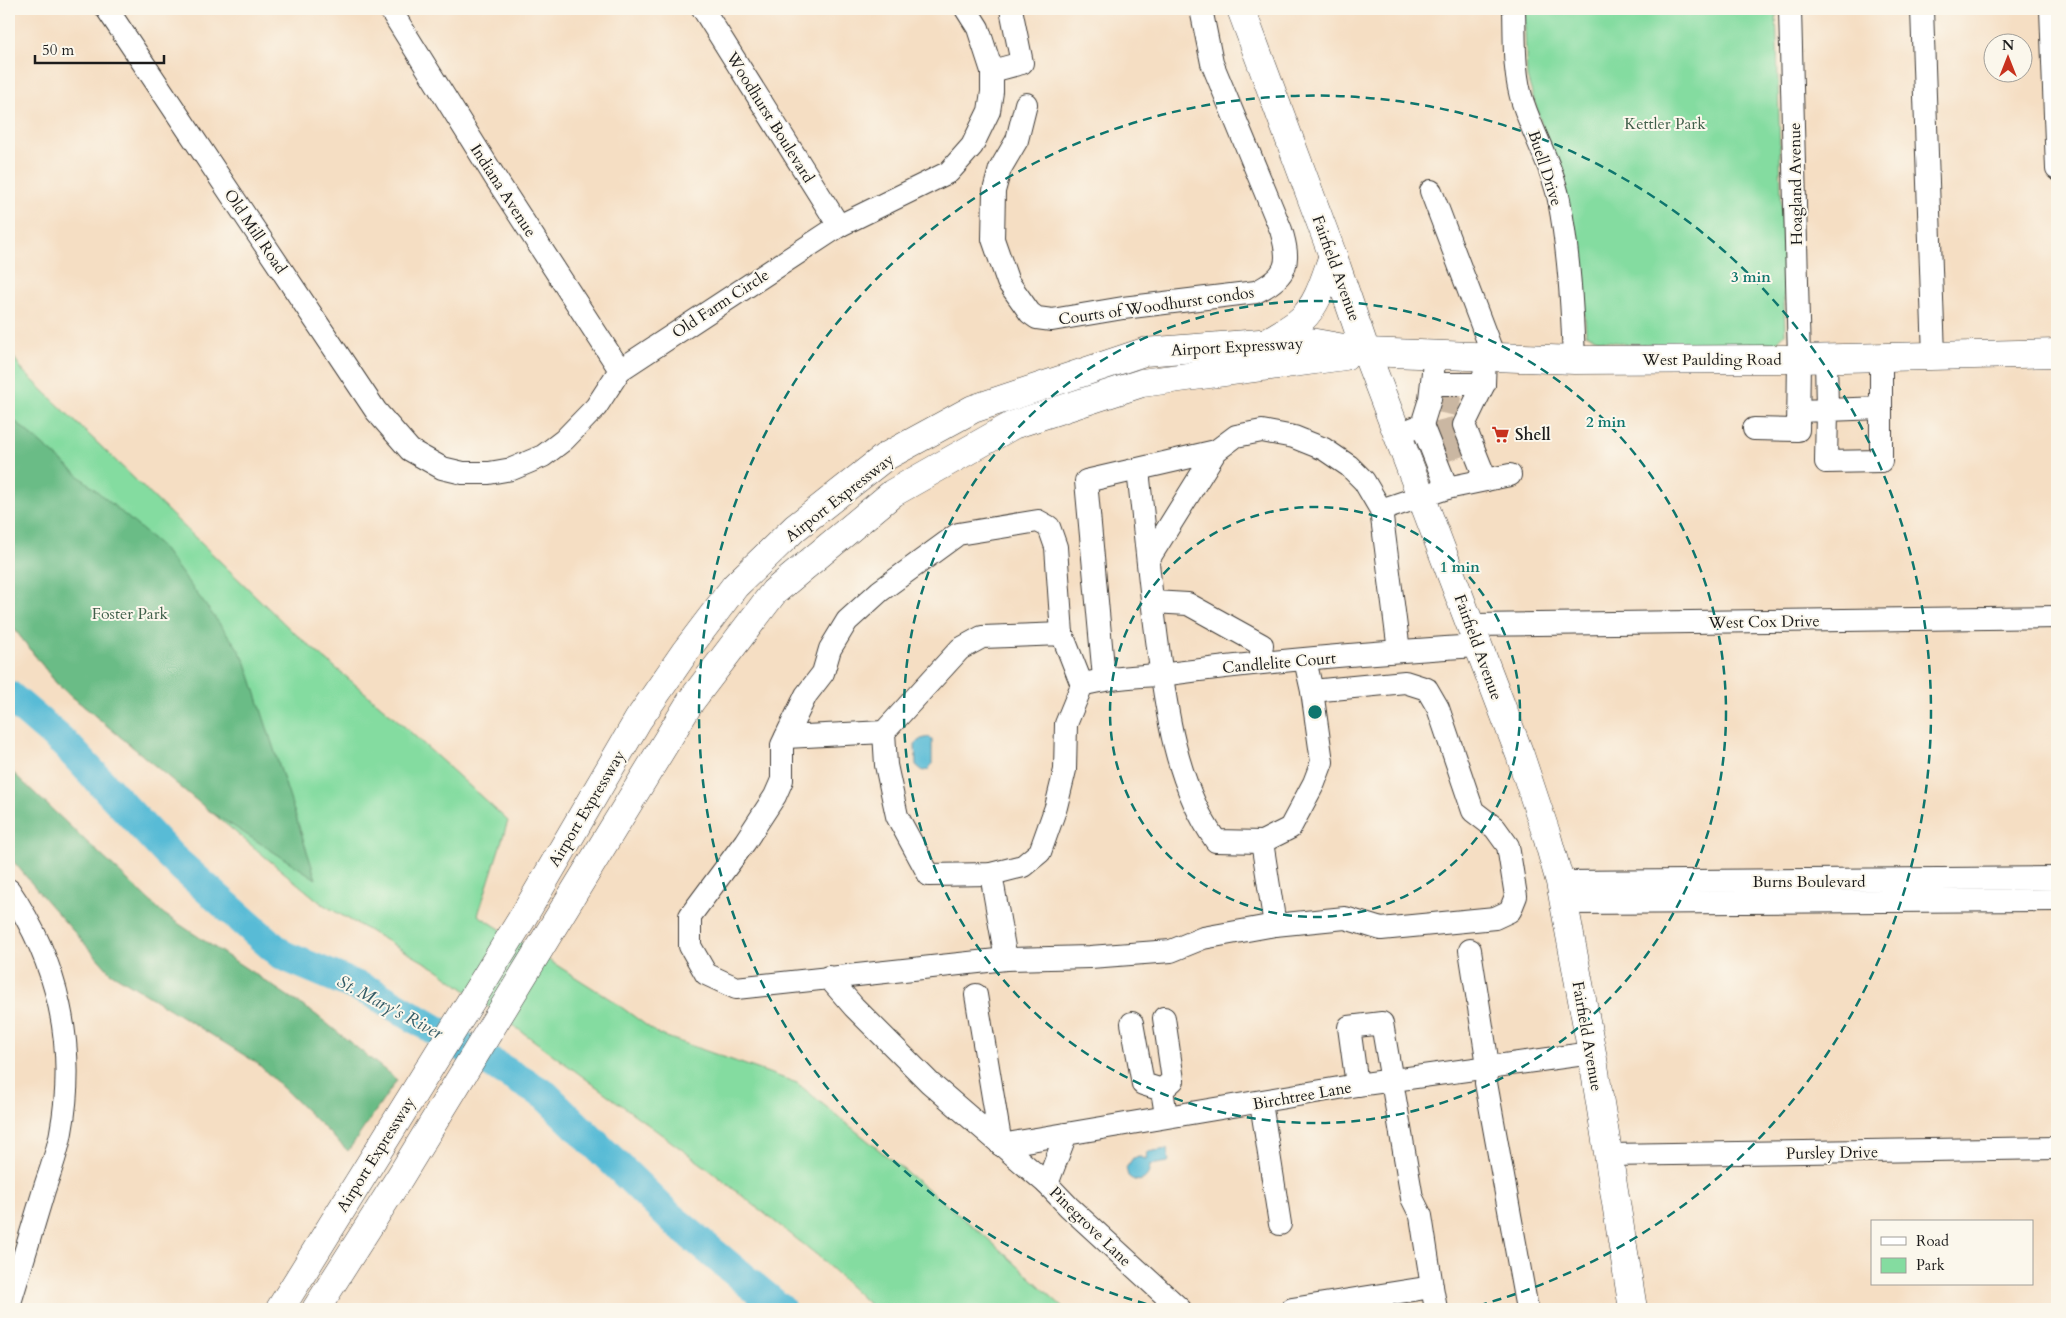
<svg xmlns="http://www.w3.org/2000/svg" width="2066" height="1318" font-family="Cardo,serif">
<rect width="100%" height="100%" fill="#fbf7ec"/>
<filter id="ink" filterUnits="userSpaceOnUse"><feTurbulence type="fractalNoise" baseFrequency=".02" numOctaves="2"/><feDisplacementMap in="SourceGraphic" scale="10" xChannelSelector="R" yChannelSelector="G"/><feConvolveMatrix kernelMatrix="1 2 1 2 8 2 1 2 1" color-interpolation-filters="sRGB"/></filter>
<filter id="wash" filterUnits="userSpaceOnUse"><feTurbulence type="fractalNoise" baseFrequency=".0096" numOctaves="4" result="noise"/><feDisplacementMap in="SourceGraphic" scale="20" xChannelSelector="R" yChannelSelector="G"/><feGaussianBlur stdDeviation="1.12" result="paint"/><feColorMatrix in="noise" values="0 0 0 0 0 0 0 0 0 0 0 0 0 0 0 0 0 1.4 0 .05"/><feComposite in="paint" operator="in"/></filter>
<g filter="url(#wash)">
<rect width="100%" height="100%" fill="#f5dec3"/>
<g fill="#84dca0" stroke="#507c5e">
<path d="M1524,9H1776L1785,334L1776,343C1736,343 1615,352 1586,334L1581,266L1575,234L1527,77Z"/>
<polygon points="9,350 23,371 292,631 395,718 508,821 478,915 613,1001 658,1034 797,1083 986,1237 1065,1309 874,1309 817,1255 707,1168 438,970 322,904 57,684 9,622"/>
</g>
<g fill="#6bbc86" stroke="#446c51">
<polygon points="9,416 161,546 237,647 246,663 316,879 208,810 57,684 9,622"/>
<polygon points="9,769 164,914 315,1014 397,1080 348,1151 257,1063 110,972 49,904 9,856"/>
</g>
<g fill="#58bbd6" stroke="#3a6c79">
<polygon points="929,737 932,740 932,764 928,770 923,771 916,765 915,744 921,739"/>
<path d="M1167,1149L1169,1162L1150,1165C1150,1179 1139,1186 1128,1176L1126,1168L1133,1158L1140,1157L1146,1159L1147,1152Z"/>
</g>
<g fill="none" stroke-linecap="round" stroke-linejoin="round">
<polyline stroke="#58bbd6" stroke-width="31" points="9,696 65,744 171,857 282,955 373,993 545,1095 671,1218 780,1309"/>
</g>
</g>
<g filter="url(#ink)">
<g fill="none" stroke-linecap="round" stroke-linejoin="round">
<g stroke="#cab7a2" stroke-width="22" stroke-dasharray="22 11" stroke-linecap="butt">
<polyline points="1438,401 1462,406"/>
<polyline points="1434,433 1458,427"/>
<polyline points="1441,452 1464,444"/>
</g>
<defs>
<g id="minor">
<polyline points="107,9 376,411 410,450 442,468 463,473 489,473 512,469 543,456 564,440 596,407 620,370 839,226 949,172 972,146 989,111 992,92 992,71 978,28 966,9"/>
<polyline points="390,9 496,179 620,370"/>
<polyline points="703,9 839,226"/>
<path d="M1514,9C1515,40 1513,73 1523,103C1534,136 1552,166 1559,200C1569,253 1572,306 1574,360"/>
<polyline points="1922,9 1934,356"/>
<polyline points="2051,9 2057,169"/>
<polyline points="992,71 1022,63 1011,9"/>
<path d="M1026,104L1017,140L1000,169L994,191L993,239L1008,282L1030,313L1037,318L1052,320L1123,308L1256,292C1288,276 1291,263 1281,230L1212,63L1201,9"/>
<polyline points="1431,191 1494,357"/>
<polyline points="1485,356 1484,384 1464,425 1486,480"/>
<polyline points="1881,357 1881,408"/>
<polyline points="1433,384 1484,384"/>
<polyline points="1799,411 1827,410 1826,462 1881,461 1881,408 1827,410 1826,358"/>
<polyline points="1754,429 1798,430 1799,359 1790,9"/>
<polyline points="1409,430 1422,425 1430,399 1435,354"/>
<path d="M1138,470C1144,524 1149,578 1156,632C1165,702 1174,782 1216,841L1262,842L1290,828L1314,783L1322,762L1312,691"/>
<polyline points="1447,488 1510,475"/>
<polyline points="1381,510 1447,488 1422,425"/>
<polyline points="1148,560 1216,451"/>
<polyline points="1153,602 1188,604 1262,645 1260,662"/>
<polyline points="1471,625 2057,617"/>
<polyline points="1062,634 1056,547 1049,527 1038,521 958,534 880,591 847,621 830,649 823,673 806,695 782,745 782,780 775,796 745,842 690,916 690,946 706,974 736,988 1006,959 1090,957 1171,951 1203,938 1275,925 1345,918 1381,929 1495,918 1510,911 1516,896 1508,846 1495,828 1473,811 1438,708 1427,689 1405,682 1312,691 1305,660"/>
<polyline points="1104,678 1086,481 1216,451 1236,436 1262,431 1294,437 1324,449 1349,466 1364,481 1381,510 1399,651"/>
<path d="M1082,685L1062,634L982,637L960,649L884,732L886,765L897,816L929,875L991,874L1023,866L1040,852L1056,807L1065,770L1066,724L1082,685C1113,676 1144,677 1176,673C1276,660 1377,652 1478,646"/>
<polyline points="786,737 884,732"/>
<polyline points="1262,842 1275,925"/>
<polyline points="991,874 1006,959"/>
<polyline points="1560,882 2057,878"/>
<path d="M9,890C58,962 77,1046 61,1132C58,1151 50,1171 44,1190C32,1229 21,1267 9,1306"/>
<polyline points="1564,903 2057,900"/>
<polyline points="1470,950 1488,1065 1486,1083 1527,1309"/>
<polyline points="828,977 854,1007 930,1083 1047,1184 1069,1207 1180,1309"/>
<polyline points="976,995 1001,1145"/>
<polyline points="1164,1018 1173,1080 1162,1090 1166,1115"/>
<polyline points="1132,1023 1143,1084 1162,1090"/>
<polyline points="1357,1085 1349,1027 1382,1023 1412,1198 1421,1216 1432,1287"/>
<polyline points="1261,1103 1280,1224"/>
<polyline points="1001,1145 1066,1134"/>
<polyline points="1608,1155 2057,1148"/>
<polyline points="1047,1184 1066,1134 1357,1085 1592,1053"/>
<polyline points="1292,1309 1432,1287 1436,1309"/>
</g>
<g id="major">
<polyline points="1241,9 1333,256 1366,352 1520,755 1546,833 1560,882 1592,1053 1633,1309"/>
<path d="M1269,341C1280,334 1293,328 1302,319C1319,303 1325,277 1333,256"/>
<polyline points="280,1309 523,917 638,720 685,652 735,586 795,528 885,457 973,409 1144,352 1299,340 1366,352 1574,360 1799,359 2057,353"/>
<polyline points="316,1309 400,1177 691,701 774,592 893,493 1013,425 1142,383 1345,356"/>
</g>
</defs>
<use href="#minor" stroke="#3d3935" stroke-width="24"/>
<use href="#major" stroke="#3d3935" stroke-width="29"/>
<use href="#minor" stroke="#fff" stroke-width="22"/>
<use href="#major" stroke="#fff" stroke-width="28"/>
</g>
</g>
<g fill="none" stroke="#0f766e" stroke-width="2.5" stroke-dasharray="9 6">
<circle cx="1315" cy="712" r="205"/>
<circle cx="1315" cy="712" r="411"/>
<path d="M1161 1308A616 616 0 1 1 1469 1308"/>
</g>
<defs>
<symbol id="supermarket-bare" viewBox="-9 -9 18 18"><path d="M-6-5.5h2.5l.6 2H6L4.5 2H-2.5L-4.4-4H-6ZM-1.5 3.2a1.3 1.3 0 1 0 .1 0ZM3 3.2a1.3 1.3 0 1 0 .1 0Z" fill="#c8321e" stroke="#fbf7ec" stroke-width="2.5" paint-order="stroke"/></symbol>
</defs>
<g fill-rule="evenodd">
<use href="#supermarket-bare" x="1488" y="422" width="25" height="25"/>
</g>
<g text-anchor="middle" stroke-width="4" stroke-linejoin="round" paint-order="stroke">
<g font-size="16" fill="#1c1c1c" stroke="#fbf7ec">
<text transform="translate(771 117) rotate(58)" y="6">Woodhurst Boulevard</text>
<text transform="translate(1546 168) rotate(72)" y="6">Buell Drive</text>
<text transform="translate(1795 184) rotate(-91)" y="6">Hoagland Avenue</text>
<text transform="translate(504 190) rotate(57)" y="6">Indiana Avenue</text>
<text transform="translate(256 231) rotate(56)" y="6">Old Mill Road</text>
<text transform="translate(1337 268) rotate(70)" y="6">Fairfield Avenue</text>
<text transform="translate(720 303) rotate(-33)" y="6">Old Farm Circle</text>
<text transform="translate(1156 305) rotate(-8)" y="6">Courts of Woodhurst condos</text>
<text transform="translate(1237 346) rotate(-3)" y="6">Airport Expressway</text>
<text x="1712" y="365">West Paulding Road</text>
<text transform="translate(839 497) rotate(-38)" y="6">Airport Expressway</text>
<text transform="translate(1764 621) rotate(-1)" y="6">West Cox Drive</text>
<text transform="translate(1479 647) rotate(70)" y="6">Fairfield Avenue</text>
<text transform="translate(1279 662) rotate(-5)" y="6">Candlelite Court</text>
<text transform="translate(586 808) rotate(-59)" y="6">Airport Expressway</text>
<text x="1809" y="887">Burns Boulevard</text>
<text transform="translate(1588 1036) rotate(80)" y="6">Fairfield Avenue</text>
<text transform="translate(1302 1095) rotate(-10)" y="6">Birchtree Lane</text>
<text transform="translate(1832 1152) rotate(-1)" y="6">Pursley Drive</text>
<text transform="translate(375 1154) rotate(-58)" y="6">Airport Expressway</text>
<text transform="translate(1091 1226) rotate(44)" y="6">Pinegrove Lane</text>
</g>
<g font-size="16" fill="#405f4a" stroke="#fbf7ec">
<text x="1665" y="129">Kettler Park</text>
<text x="130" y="619">Foster Park</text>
</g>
<g font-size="16" font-weight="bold" fill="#1c1c1c" stroke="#fbf7ec" text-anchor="start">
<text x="1515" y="440">Shell</text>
</g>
<g font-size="18" font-style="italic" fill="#345c66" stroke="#fbf7ec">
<text transform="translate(390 1007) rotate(28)" y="6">St. Mary's River</text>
</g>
</g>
<circle cx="1315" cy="712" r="8" fill="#0f766e" stroke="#fbf7ec" stroke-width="2.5"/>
<g font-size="15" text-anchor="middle" font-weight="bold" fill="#0f766e" stroke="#fbf7ec" stroke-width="4" stroke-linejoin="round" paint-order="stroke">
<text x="1751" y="282">3 min</text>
<text x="1606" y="427">2 min</text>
<text x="1460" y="572">1 min</text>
</g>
<rect width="2066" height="1318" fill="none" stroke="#fbf7ec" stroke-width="30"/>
<rect x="1871" y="1220" width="162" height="65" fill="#fbf7ec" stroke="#a29f99"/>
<rect x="1881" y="1237" width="25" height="8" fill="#ffffff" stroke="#a29f99"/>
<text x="1916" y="1246" font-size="15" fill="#1c1c1c">Road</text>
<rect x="1881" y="1258" width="25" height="15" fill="#84dca0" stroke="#a29f99"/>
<text x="1916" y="1270" font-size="15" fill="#1c1c1c">Park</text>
<g transform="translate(2008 58)"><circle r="24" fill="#fbf7ec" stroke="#a29f99"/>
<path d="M0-4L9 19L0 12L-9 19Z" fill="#c8321e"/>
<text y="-8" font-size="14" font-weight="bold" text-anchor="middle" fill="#1c1c1c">N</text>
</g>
<path d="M35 55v8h129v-8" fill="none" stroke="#1c1c1c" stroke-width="2.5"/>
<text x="42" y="55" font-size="15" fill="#1c1c1c" stroke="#fbf7ec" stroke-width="4" paint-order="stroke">50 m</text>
</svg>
